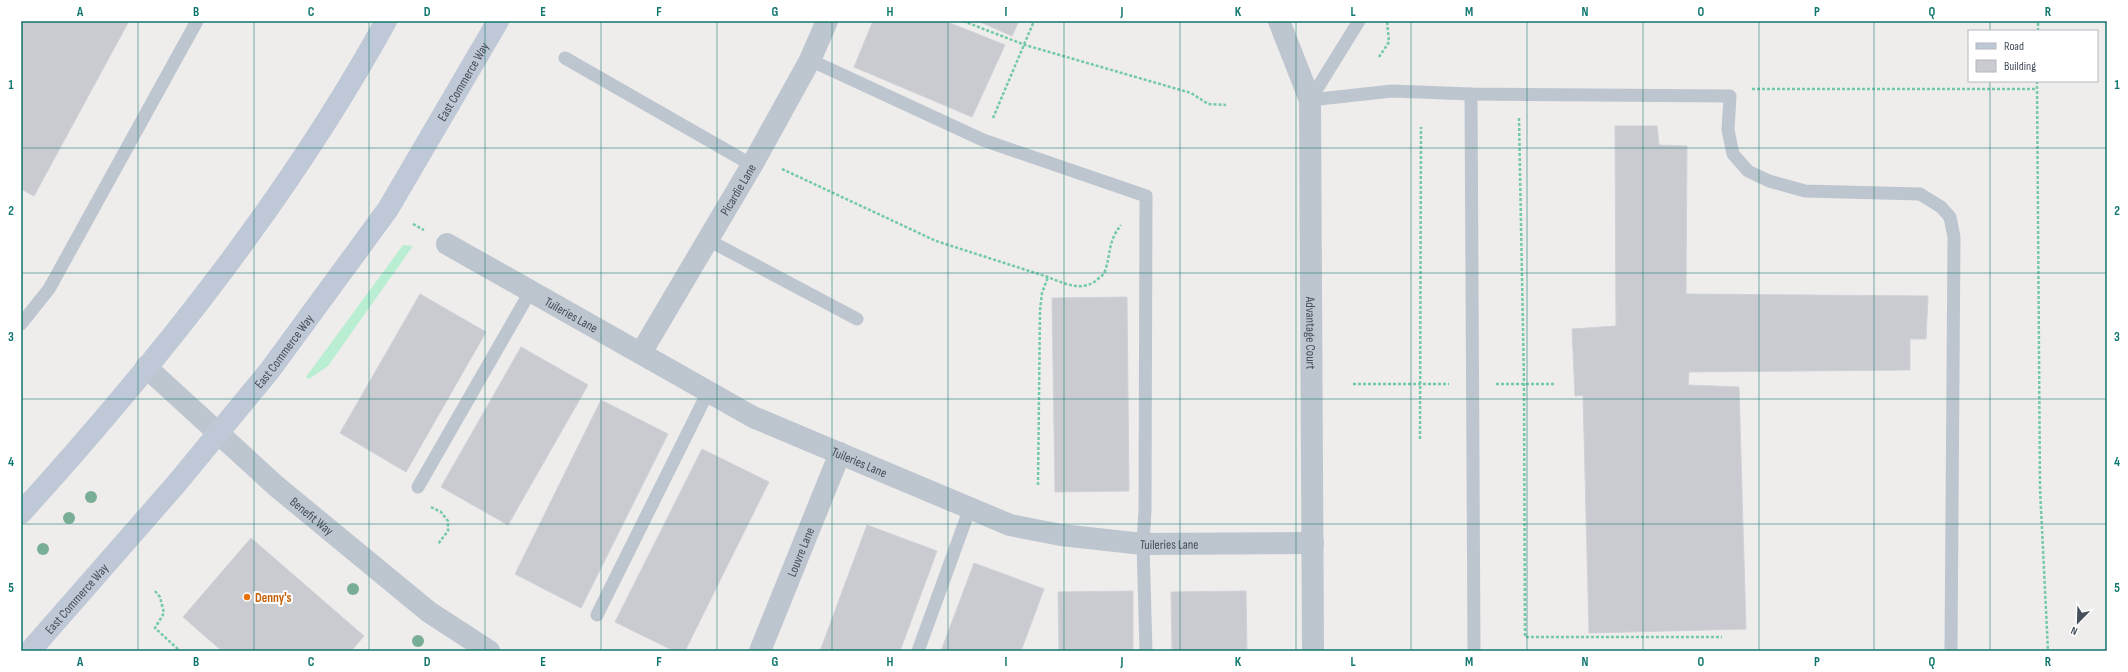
<svg xmlns="http://www.w3.org/2000/svg" width="2128" height="672" font-family="'Sofia Sans Condensed',sans-serif">
<rect width="100%" height="100%" fill="#efecec"/>
<polygon fill="#baeed2" points="403,245 413,246 328,366 309,379 306,377"/>
<g fill="#c9cbd1" stroke="#d0d2d8">
<polygon points="21,21 129,21 34,196 21,189"/>
<polygon points="873,21 945,21 1005,45 972,117 854,67"/>
<polygon points="978,21 1019,21 1012,36"/>
<polygon points="1615,126 1657,126 1659,145 1687,146 1686,294 1928,296 1926,339 1910,339 1910,370 1689,372 1688,385 1739,387 1746,629 1589,633 1583,395 1575,396 1572,329 1616,326"/>
<polygon points="420,294 486,332 406,472 340,433"/>
<polygon points="1127,297 1129,491 1055,492 1052,298"/>
<polygon points="521,347 588,385 508,525 441,487"/>
<polygon points="601,400 668,434 581,608 515,574"/>
<polygon points="702,449 769,482 685,651 674,651 615,622"/>
<polygon points="867,525 937,551 900,651 820,651"/>
<polygon points="251,538 364,636 351,651 222,651 183,617"/>
<polygon points="974,563 1044,589 1021,651 941,651"/>
<polygon points="1133,591 1133,651 1059,651 1058,592"/>
<polygon points="1246,591 1247,651 1172,651 1171,592"/>
</g>
<g fill="none" stroke-linecap="round" stroke-linejoin="round">
<g stroke="#72cba6" stroke-width="2.5" stroke-dasharray="3 2" stroke-linecap="butt">
<polyline points="963,21 1025,45 1191,93 1208,104 1226,105"/>
<polyline points="2038,31 2038,21"/>
<polyline points="1379,57 1389,42 1387,21"/>
<polyline points="2037,81 2040,488 2048,651"/>
<polyline points="1752,89 2037,89"/>
<polyline points="993,118 1034,21"/>
<polyline points="1519,118 1524,383 1525,637 1722,637"/>
<path d="M782,169L936,241L1048,277C1065,284 1084,293 1099,278C1102,276 1104,274 1105,271C1111,253 1108,241 1121,225"/>
<polyline points="413,224 424,230"/>
<polyline points="1353,384 1449,384"/>
<polyline points="1496,384 1555,384"/>
<polyline points="1420,439 1421,127"/>
<polyline points="1038,485 1040,310 1042,293 1048,277"/>
<polyline points="431,507 441,512 448,521 448,531 438,544"/>
<polyline points="155,591 160,597 164,613 155,628 180,651"/>
</g>
<g stroke="#bdc6cf" stroke-width="13">
<polyline points="565,58 752,165"/>
<polyline points="810,60 983,140 1146,196 1145,510 1143,544 1146,651"/>
<polyline points="1471,94 1474,651"/>
<polyline points="1310,100 1392,91 1471,94 1730,96 1728,130 1733,154 1748,171 1769,181 1805,191 1920,194 1941,207 1950,217 1954,237 1951,651"/>
<polyline points="1310,100 1359,21"/>
<polyline points="708,240 857,319"/>
<polyline points="21,324 49,289 197,21"/>
<polyline points="418,487 530,292"/>
<polyline points="597,615 708,392"/>
<polyline points="918,651 970,508"/>
</g>
<g stroke="#bdc6cf" stroke-width="22">
<path id="s1" d="M1279,21L1310,100L1313,651"/>
<path id="s2" d="M447,244L753,417L1010,525L1061,535L1143,544L1313,543"/>
<path id="s3" d="M641,353L752,165L810,60L827,21"/>
<path id="s4" d="M146,367L276,486L429,612L489,651"/>
<path id="s5" d="M760,651L840,453"/>
</g>
<g stroke="#bfc8d6" stroke-width="22">
<path d="M21,513C157,363 288,199 386,21"/>
<path id="s6" d="M30,651L177,483L270,370L388,209L498,21"/>
</g>
</g>
<g fill="#78ad96">
<circle cx="91" cy="497" r="6"/>
<circle cx="69" cy="518" r="6"/>
<circle cx="43" cy="549" r="6"/>
<circle cx="353" cy="589" r="6"/>
<circle cx="418" cy="641" r="6"/>
</g>
<path fill="none" stroke="#0f766e" stroke-width="1" stroke-opacity="0.55" d="M138,21V651M254,21V651M369,21V651M485,21V651M601,21V651M717,21V651M832,21V651M948,21V651M1064,21V651M1180,21V651M1296,21V651M1411,21V651M1527,21V651M1643,21V651M1759,21V651M1874,21V651M1990,21V31M1990,81V651M21,148H2107M21,273H2107M21,399H2107M21,524H2107"/>
<circle fill="#e8710a" stroke="#fff" stroke-width="1.5" cx="247" cy="597" r="4"/>
<g text-anchor="middle" stroke-width="4" stroke-linejoin="round" paint-order="stroke">
<g font-size="13" fill="#454e5a" stroke="#fff">
<text dy="5" stroke="none"><textPath href="#s6" startOffset="717">East Commerce Way</textPath></text>
<text dy="5" stroke="none"><textPath href="#s3" startOffset="190">Picardie Lane</textPath></text>
<text dy="5" stroke="none"><textPath href="#s2" startOffset="143">Tuileries Lane</textPath></text>
<text dy="5" stroke="none"><textPath href="#s1" startOffset="318">Advantage Court</textPath></text>
<text dy="5" stroke="none"><textPath href="#s6" startOffset="393">East Commerce Way</textPath></text>
<text dy="5" stroke="none"><textPath href="#s2" startOffset="467">Tuileries Lane</textPath></text>
<text dy="5" stroke="none"><textPath href="#s4" startOffset="223">Benefit Way</textPath></text>
<text dy="5" stroke="none"><textPath href="#s2" startOffset="791">Tuileries Lane</textPath></text>
<text dy="5" stroke="none"><textPath href="#s5" startOffset="107">Louvre Lane</textPath></text>
<text dy="5" stroke="none"><textPath href="#s6" startOffset="70">East Commerce Way</textPath></text>
</g>
<g font-size="13" font-weight="bold" fill="#c56008" stroke="#fff" text-anchor="start">
<text x="255" y="602">Denny's</text>
</g>
</g>
<rect width="2128" height="672" fill="none" stroke="#ffffff" stroke-width="44"/>
<rect x="1968" y="30" width="130" height="52" fill="#ffffff" stroke="#b5b8bd"/>
<rect x="1976" y="43" width="20" height="6" fill="#bfc8d6" stroke="#b5b8bd"/>
<text x="2004" y="50" font-size="12" fill="#454e5a">Road</text>
<rect x="1976" y="60" width="20" height="12" fill="#c9cbd1" stroke="#b5b8bd"/>
<text x="2004" y="70" font-size="12" fill="#454e5a">Building</text>
<g transform="translate(2078 622) rotate(203)" stroke="#ffffff" stroke-width="3" paint-order="stroke">
<path d="M0-3L7 15L0 10L-7 15Z" fill="#454e5a"/>
<text y="-6" font-size="11" font-weight="bold" text-anchor="middle" fill="#454e5a">N</text>
</g>
<rect x="22" y="22" width="2084" height="628" fill="none" stroke="#0f766e" stroke-width="1.5"/>
<g font-size="13" text-anchor="middle" font-weight="bold" fill="#0f766e">
<text x="80" y="16">A</text>
<text x="196" y="16">B</text>
<text x="311" y="16">C</text>
<text x="427" y="16">D</text>
<text x="543" y="16">E</text>
<text x="659" y="16">F</text>
<text x="775" y="16">G</text>
<text x="890" y="16">H</text>
<text x="1006" y="16">I</text>
<text x="1122" y="16">J</text>
<text x="1238" y="16">K</text>
<text x="1353" y="16">L</text>
<text x="1469" y="16">M</text>
<text x="1585" y="16">N</text>
<text x="1701" y="16">O</text>
<text x="1817" y="16">P</text>
<text x="1932" y="16">Q</text>
<text x="2048" y="16">R</text>
<text x="11" y="89">1</text>
<text x="2117" y="89">1</text>
<text x="11" y="215">2</text>
<text x="2117" y="215">2</text>
<text x="11" y="341">3</text>
<text x="2117" y="341">3</text>
<text x="11" y="466">4</text>
<text x="2117" y="466">4</text>
<text x="11" y="592">5</text>
<text x="2117" y="592">5</text>
<text x="80" y="666">A</text>
<text x="196" y="666">B</text>
<text x="311" y="666">C</text>
<text x="427" y="666">D</text>
<text x="543" y="666">E</text>
<text x="659" y="666">F</text>
<text x="775" y="666">G</text>
<text x="890" y="666">H</text>
<text x="1006" y="666">I</text>
<text x="1122" y="666">J</text>
<text x="1238" y="666">K</text>
<text x="1353" y="666">L</text>
<text x="1469" y="666">M</text>
<text x="1585" y="666">N</text>
<text x="1701" y="666">O</text>
<text x="1817" y="666">P</text>
<text x="1932" y="666">Q</text>
<text x="2048" y="666">R</text>
</g>
</svg>
